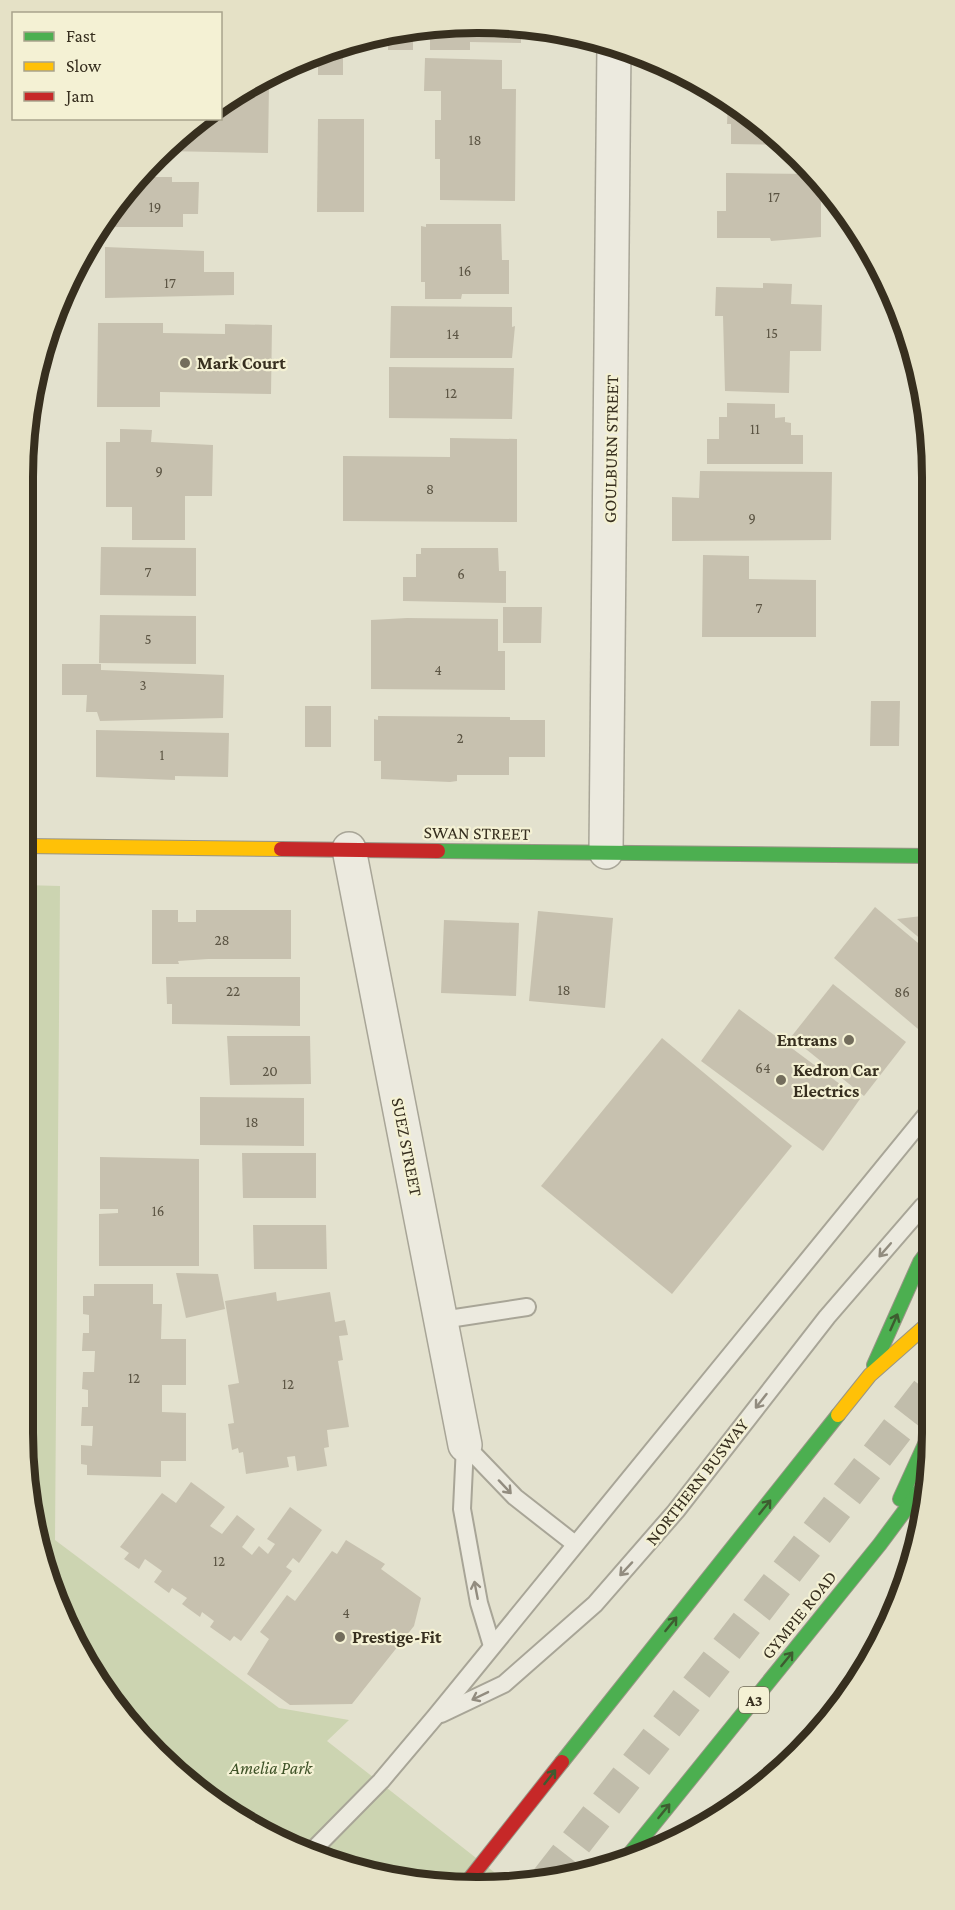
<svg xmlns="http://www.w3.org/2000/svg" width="955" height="1910" font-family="'Crimson Pro',serif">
<rect width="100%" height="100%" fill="#e3e1ce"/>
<polygon fill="#ccd4b1" points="23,885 60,886 55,1540 279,1708 349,1720 327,1741 508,1883 388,1879 250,1826 177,1774 117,1710 47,1579 23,1432"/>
<g fill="#c7c1af">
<polygon points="507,23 531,27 531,36 521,39 521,43 470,42 470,50 430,50 430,26"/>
<polygon points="413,27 413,50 388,50 388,40 364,40"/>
<polygon points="343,52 343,75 318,75 318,53"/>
<polygon points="425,58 502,60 502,89 516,89 515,201 440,200 440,159 435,159 435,120 441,120 441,91 424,91"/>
<polygon points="249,84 269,84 268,153 163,151 177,136 201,118 220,118 220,105"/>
<polygon points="728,102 777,135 786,145 731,144 731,124 727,124"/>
<polygon points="318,119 364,119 364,212 317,212"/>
<polygon points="726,173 813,174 821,182 821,237 771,241 770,238 717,238 717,211 726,211"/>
<polygon points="138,177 172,177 172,182 199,182 198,214 183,214 183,227 106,227 106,217 116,201"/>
<polygon points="426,224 501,224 502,260 509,260 509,294 462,294 461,299 425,299 425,282 421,282 421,226 426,227"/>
<polygon points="105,247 204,251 204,272 234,272 234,295 105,298"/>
<polygon points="763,283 792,284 791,304 822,305 821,351 790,351 789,393 725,391 723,316 715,316 716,287 763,288"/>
<polygon points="391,306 512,307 512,327 515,326 512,358 390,358"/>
<polygon points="98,323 163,323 163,333 225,334 225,324 272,325 271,394 160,392 160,407 97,407"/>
<polygon points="389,367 514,368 512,419 389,418"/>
<polygon points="727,403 775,404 775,418 785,417 785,422 791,423 791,435 803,435 803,464 707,464 707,439 719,439 719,417 727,417"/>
<rect x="921" y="425" width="8" height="64"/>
<polygon points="120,429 152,430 151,442 213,445 212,496 185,496 185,540 132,540 132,507 106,507 106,442 120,442"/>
<polygon points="450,438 517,439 517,522 343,521 343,456 450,457"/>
<polygon points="700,471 832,472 831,540 672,541 672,497 699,498"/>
<polygon points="101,547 196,548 196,596 100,595"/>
<polygon points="421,548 498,548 499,571 506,571 506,603 403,601 403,577 416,577 416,554 421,554"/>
<polygon points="703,555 749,556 749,579 816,580 816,637 702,637"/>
<polygon points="503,607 542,607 541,643 503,643"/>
<polygon points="100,615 196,616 196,664 99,663"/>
<polygon points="407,618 498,619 498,651 505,651 505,690 371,689 371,620"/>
<polygon points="62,664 101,664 101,670 224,675 223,718 100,721 97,712 86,712 87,695 62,695"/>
<polygon points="871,701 900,701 899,746 870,746"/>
<rect x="305" y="706" width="26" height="41"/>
<polygon points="378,716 510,717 510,720 545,720 545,757 509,757 509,775 457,775 457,781 450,782 381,779 381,761 374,761 374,719 378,720"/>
<polygon points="96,730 229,733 228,777 175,776 175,780 96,777"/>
<polygon points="875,907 930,953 930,1027 924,1034 834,958"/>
<polygon points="152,910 178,910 178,922 196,922 196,910 291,910 291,959 208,959 178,961 179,964 152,964"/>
<polygon points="538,911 613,918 605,1008 529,1001"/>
<polygon points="930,915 930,947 897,919"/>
<polygon points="444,920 519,923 516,996 441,993"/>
<polygon points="166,977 300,977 300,1026 172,1024 172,1004 167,1004"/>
<polygon points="833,984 906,1042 864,1096 791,1037"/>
<polygon points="739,1009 860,1099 823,1151 701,1061"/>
<polygon points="227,1036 310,1036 311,1084 230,1085"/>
<polygon points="662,1038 792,1146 672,1294 541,1186"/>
<polygon points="200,1097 304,1098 304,1146 200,1145"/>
<polygon points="242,1153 316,1153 316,1198 243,1198"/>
<polygon points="100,1157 199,1159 199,1266 99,1266 99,1214 118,1213 118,1209 100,1209"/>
<polygon points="253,1225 326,1225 327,1269 254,1269"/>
<polygon points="176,1273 218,1274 225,1309 186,1318"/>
<polygon points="94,1284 153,1284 153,1304 162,1304 161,1339 186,1339 186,1385 162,1385 162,1412 186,1413 186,1461 161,1461 161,1477 87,1475 87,1465 81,1464 81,1445 92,1446 93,1426 81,1426 82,1407 88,1407 88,1390 82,1389 83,1372 94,1372 95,1351 82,1351 83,1333 89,1333 89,1315 83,1314 83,1296 94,1296"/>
<polygon points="276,1292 277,1301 330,1292 335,1322 345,1320 348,1335 339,1336 343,1360 338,1361 349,1427 327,1430 329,1447 324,1448 327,1466 297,1471 295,1456 287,1457 289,1467 246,1474 243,1452 239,1453 238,1448 232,1450 228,1424 234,1423 228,1385 239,1383 225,1301"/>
<polygon points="191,1482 225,1507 210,1526 222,1534 237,1515 255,1529 242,1547 252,1555 259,1546 268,1554 275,1544 267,1539 290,1507 322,1530 299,1563 293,1558 286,1567 292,1571 241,1641 234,1636 230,1641 210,1627 214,1621 202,1612 200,1617 182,1604 187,1598 172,1588 169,1593 154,1582 162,1571 145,1559 139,1569 124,1559 129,1553 120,1547 162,1493 176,1503"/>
<polygon points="346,1540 385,1564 381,1569 421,1598 414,1626 352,1704 290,1705 247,1674 269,1639 260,1632 287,1595 295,1601 332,1551 337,1554"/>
</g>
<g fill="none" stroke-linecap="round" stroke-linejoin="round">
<polyline stroke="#c1bdab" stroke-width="33" stroke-dasharray="33 16" stroke-linecap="butt" points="546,1881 931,1386"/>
<defs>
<g id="lane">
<polyline points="442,1320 527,1307"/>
<polyline points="465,1445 462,1509 479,1603 492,1646"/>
<polyline points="465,1445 515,1497 575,1544"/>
<polyline points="441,1714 504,1684 595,1604 676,1511 827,1317 923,1206"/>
<polyline points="313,1850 381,1781 435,1717 931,1109"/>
</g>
<g id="street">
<polyline points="349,849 465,1445"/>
<polyline points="606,852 614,45"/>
</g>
<g id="fast">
<polyline points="438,851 930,856"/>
<polyline points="874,1365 920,1262 931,1247"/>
<polyline points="900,1499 931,1431"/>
<polyline points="562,1762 838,1415"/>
<polyline points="628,1856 880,1544 929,1478"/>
</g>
<g id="slow">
<polyline points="23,846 281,849"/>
<polyline points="838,1415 870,1375 931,1321"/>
</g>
<g id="jam">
<polyline points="281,849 438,851"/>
<polyline points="468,1881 562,1762"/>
</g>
</defs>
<use href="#lane" stroke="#a8a597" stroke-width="20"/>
<use href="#street" stroke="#a8a597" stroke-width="36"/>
<use href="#fast" stroke="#989586" stroke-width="16"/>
<use href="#slow" stroke="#989586" stroke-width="16"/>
<use href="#jam" stroke="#989586" stroke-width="16"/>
<use href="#lane" stroke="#eceadf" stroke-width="16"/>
<use href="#street" stroke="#eceadf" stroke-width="33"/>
<use href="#fast" stroke="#4caf50" stroke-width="14"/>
<use href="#slow" stroke="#ffc107" stroke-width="14"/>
<use href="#jam" stroke="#c62828" stroke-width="14"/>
</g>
<defs><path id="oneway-shaft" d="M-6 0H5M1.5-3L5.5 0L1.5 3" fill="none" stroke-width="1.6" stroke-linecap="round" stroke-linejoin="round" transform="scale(1.5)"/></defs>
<g stroke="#928c7f">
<use href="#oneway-shaft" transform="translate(885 1250) rotate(131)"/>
<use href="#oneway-shaft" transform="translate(761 1401) rotate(128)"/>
<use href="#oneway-shaft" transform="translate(505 1487) rotate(47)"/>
<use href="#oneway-shaft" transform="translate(626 1569) rotate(133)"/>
<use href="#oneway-shaft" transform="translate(476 1590) rotate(-101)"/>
<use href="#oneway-shaft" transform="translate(480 1696) rotate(154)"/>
</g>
<g stroke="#3e5c30">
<use href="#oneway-shaft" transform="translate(894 1322) rotate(-66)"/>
<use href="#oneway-shaft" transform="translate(765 1507) rotate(-51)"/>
<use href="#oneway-shaft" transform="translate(671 1624) rotate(-51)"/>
<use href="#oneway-shaft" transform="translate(787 1659) rotate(-51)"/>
<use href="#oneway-shaft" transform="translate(550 1777) rotate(-52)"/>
<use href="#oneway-shaft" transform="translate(664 1811) rotate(-51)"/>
</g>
<g fill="#736d5c" stroke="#f4f1d4" stroke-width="2">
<circle cx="185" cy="363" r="6"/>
<circle cx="849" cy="1040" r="6"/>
<circle cx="781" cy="1080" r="6"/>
<circle cx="340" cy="1637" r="6"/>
</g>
<g text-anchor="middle" stroke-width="4.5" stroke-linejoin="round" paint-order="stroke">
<g font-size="15" fill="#5b5443">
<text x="475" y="145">18</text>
<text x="774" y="202">17</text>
<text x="155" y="212">19</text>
<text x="465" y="276">16</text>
<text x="170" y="288">17</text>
<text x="772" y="338">15</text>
<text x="453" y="339">14</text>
<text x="451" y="398">12</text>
<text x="755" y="434">11</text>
<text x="159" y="476">9</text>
<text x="430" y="494">8</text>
<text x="752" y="523">9</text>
<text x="148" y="577">7</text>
<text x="461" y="579">6</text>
<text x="759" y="613">7</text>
<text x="148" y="644">5</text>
<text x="438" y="675">4</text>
<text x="143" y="690">3</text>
<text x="460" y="743">2</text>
<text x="162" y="760">1</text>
<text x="222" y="945">28</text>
<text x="564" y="995">18</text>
<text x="233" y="996">22</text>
<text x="902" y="997">86</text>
<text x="763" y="1073">64</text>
<text x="270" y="1076">20</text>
<text x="252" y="1127">18</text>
<text x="158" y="1216">16</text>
<text x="134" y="1383">12</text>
<text x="288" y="1389">12</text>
<text x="219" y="1566">12</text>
<text x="346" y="1618">4</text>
</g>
<rect fill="#f4f1d4" stroke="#706955" stroke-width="1.5" x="739" y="1687" width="30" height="26" rx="4.5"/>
<g font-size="16" font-weight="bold" fill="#372f1f">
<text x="754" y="1706">A3</text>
</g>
<g font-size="18" font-weight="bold" fill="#372f1f" stroke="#f4f1d4" text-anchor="start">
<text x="197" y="369">Mark Court</text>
<text x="837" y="1046" text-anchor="end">Entrans</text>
<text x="793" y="1076">Kedron Car<tspan x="793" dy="21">Electrics</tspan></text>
<text x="352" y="1643">Prestige-Fit</text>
</g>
<g font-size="18" fill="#372f1f" stroke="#f4f1d4">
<text transform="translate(611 449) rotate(-89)" y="6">GOULBURN STREET</text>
<text transform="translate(477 833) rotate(1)" y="6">SWAN STREET</text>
<text transform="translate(407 1147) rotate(79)" y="6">SUEZ STREET</text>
<text transform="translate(697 1482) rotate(-52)" y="6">NORTHERN BUSWAY</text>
<text transform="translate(799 1615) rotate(-51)" y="6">GYMPIE ROAD</text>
</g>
<g font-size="18" font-style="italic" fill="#3e5227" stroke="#f4f1d4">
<text x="271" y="1774">Amelia Park</text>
</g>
</g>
<path d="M0 0H955V1910H0ZM477 33H478A444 444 0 0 1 922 477V1433A444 444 0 0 1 478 1877H477A444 444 0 0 1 33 1433V477A444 444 0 0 1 477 33Z" fill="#e5e1c6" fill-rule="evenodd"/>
<path fill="none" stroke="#372f1f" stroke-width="8" d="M477 33H478A444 444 0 0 1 922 477V1433A444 444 0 0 1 478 1877H477A444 444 0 0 1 33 1433V477A444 444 0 0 1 477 33Z"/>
<rect x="12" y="12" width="210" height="108" fill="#f4f1d4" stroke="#a8a38c" stroke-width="1.5"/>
<rect x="24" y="32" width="30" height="9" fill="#4caf50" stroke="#a8a38c" stroke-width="1.5"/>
<text x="66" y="42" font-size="18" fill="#372f1f">Fast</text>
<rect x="24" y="62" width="30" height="9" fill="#ffc107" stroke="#a8a38c" stroke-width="1.5"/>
<text x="66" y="72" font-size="18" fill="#372f1f">Slow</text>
<rect x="24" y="92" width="30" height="9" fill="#c62828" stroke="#a8a38c" stroke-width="1.5"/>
<text x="66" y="102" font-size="18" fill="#372f1f">Jam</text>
</svg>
